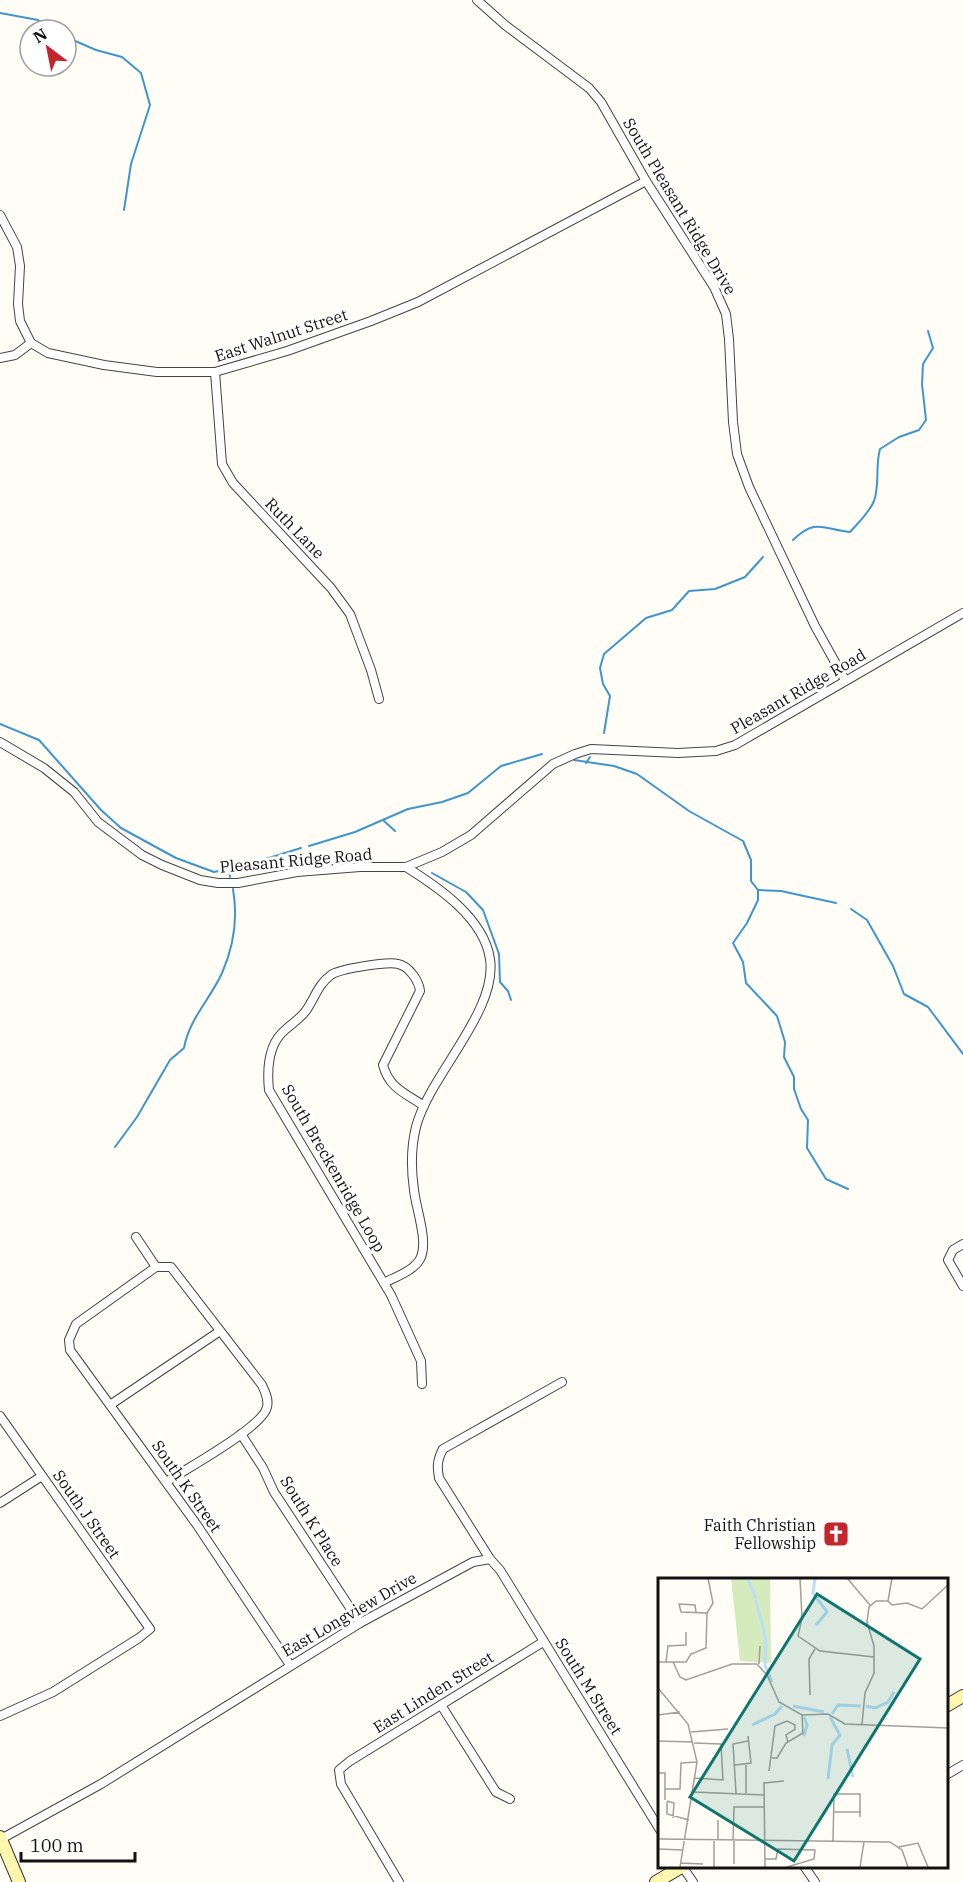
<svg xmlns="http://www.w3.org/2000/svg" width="963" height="1882" font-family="'IBM Plex Serif',serif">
<rect width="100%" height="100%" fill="#fffdf5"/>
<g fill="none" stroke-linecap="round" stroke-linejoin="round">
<g stroke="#3f96cf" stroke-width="2">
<polyline points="0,13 38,20 55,30"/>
<polyline points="66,37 96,50 122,57 141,73 150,105 131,164 124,210"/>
<path d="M793,540C816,518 822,529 850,532C858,523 869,513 874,501C880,485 875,466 880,449L899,437L919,430L926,420L922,384L923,364L933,348L928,331"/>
<polyline points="0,724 39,740 101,810 121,828 176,858 214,872 246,865 301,848"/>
<polyline points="604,733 610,696 603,684 600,668 604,654 646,618 672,610 689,591 715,589 745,577 763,557"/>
<polyline points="574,760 614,766 637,774 689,811 743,841 751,860 751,881 758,890 758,900 747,923 733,943 743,962 746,983 777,1016 785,1042 784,1057 794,1077 794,1089 801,1109 808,1120 807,1148 826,1179 848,1189"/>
<polyline points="586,763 590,757"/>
<polyline points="384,821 395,831"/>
<polyline points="309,846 355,832 408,809 442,802 468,793 501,766 542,754"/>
<polyline points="229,869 230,877"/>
<polyline points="432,873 466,892 483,910 499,954 500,982 508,991 511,1000"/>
<polyline points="759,890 781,891 836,903"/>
<polyline points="851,909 867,920 893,966 904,994 928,1007 963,1054"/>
<path d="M115,1147L137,1117L170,1060L184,1048C189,1019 211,998 222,973C234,946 238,918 233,889"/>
</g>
<defs>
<g id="street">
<polyline points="477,0 505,25 589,88 601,102 646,181 714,287 726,314 729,339 733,422 737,454 749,487 815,626 845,680"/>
<polyline points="0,215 17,247 20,266 18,304 20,321 31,343 48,353 104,365 157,372 215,372 287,351 371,321 418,302 646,181"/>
<polyline points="0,358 15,355 31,343"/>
<polyline points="215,372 222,464 233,483 331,588 350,614 371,670 379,699"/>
<polyline points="0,742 44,768 74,792 98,822 142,855 162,865 200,880 218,883 238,883 297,872 360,867 406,867 442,852 471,835 553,764 575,754 591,749 678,753 716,751 735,745 963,613"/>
<polyline points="136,1237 156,1267"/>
<polyline points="963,1244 953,1250 948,1260 963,1286"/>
<path d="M384,1283C395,1277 416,1270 421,1257C428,1240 416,1209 414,1190C411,1169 411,1147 416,1127C429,1076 498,1011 490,959C484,918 438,887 406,867"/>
<path d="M562,1382L443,1449C437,1460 437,1467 439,1478L490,1559L500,1570L660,1830"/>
<path d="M422,1384L421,1361L391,1295L269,1090C267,1070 268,1044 285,1030C292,1024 299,1019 305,1012C314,1000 318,984 331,975C339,969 388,961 398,964C409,966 419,981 420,991L383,1065C389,1088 405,1093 424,1106"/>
<polyline points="110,1405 220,1331"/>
<polyline points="0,1416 150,1629 139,1638 53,1692 0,1716"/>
<polyline points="241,1434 263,1468 274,1492 360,1623"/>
<path d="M166,1482C186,1469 263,1427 267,1407C269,1399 265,1392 262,1385L171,1267H156L76,1324L69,1340L70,1350L197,1525L290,1665"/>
<polyline points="0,1503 42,1476"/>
<polyline points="441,1705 496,1792 510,1799"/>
<polyline points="946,1775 963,1765"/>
<polyline points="1,1839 101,1784 360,1623 473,1562 490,1559"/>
<polyline points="682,1866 693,1882"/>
<polyline points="804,1866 815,1882"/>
<polyline points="399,1882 341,1784 339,1770 350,1761 543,1642"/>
</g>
<g id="secondary">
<polyline points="946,1706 963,1696"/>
<polyline points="0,1837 19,1882"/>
<polyline points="656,1882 683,1866"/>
</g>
</defs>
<use href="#street" stroke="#444" stroke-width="10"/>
<use href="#secondary" stroke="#333" stroke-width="14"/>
<use href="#street" stroke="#fff" stroke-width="8"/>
<use href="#secondary" stroke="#fff6b0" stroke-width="12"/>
</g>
<defs>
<symbol id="church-square" viewBox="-11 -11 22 22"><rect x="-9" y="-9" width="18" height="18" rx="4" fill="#c4262e" stroke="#fff"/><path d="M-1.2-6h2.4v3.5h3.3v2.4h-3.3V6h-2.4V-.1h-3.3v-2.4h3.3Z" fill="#fff"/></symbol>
</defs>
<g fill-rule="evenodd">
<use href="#church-square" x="821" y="1519" width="30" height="30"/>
</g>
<g text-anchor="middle" stroke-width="6" stroke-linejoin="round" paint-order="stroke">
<g font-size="16" fill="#111" stroke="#fff">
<text transform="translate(680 206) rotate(59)" y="6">South Pleasant Ridge Drive</text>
<text transform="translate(281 335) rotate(-18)" y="6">East Walnut Street</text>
<text transform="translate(295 528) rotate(46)" y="6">Ruth Lane</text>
<text transform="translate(798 691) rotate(-30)" y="6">Pleasant Ridge Road</text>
<text transform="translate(296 860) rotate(-5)" y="6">Pleasant Ridge Road</text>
<text transform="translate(334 1168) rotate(60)" y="6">South Breckenridge Loop</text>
<text transform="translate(187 1486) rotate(55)" y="6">South K Street</text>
<text transform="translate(87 1514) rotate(55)" y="6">South J Street</text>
<text transform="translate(312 1521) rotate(58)" y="6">South K Place</text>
<text transform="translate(349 1614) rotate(-30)" y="6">East Longview Drive</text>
<text transform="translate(589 1686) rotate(58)" y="6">South M Street</text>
<text transform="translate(433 1692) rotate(-32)" y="6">East Linden Street</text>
</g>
<g font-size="16" fill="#111" stroke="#fff" text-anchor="end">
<text x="816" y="1531">Faith Christian<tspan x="816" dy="18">Fellowship</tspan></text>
</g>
</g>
<g transform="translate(658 1578)">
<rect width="290" height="290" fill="#fffdf5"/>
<path d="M73,0H112L113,85L82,83Z" fill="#d5ebbd"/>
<path fill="none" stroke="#b9e0f7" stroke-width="3" d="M90,0L98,21M157,0L155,15L169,34L158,47M98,22L108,62L107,87L114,104M135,128L166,134M208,128L217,130L230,124L236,114M174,136L180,127L203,128M94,147L117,136L124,128M146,158L149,147L146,139M189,171L195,199M170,201L174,167L182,157L172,139"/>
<path fill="none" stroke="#a09f9a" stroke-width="1.5" d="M142,0L144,40L140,58L162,73L216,79M189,0L212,27M230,23L234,0M38,34L37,27L21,26L23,34L49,35M0,84H28L33,76L48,70L49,35L55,25L50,0M8,84L10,68L28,67V54M15,84L22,99L28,102L74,86H99L109,97L121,124L144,137L170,136L187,146L290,150M101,86L102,68M0,110L30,146L39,184L22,289M152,117L151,81L157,71M0,137L22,134M204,146L207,115L216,95V68L209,44L211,29L218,23H230L234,27L249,25L264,31L290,7M33,154L70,151M0,163L35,164M36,165L63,166L65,202L37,200M114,180H119L128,165L145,155L144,137M77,187L93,185L90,158M88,187V215M111,193L117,148L129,143L137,147V151L128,157L130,164M0,195H7V222M7,211H22L23,185L39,184M35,214L106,217M78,215L75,166L90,163M9,223L16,225L15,240M9,224V236L31,242M175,234H203M60,242V262M0,261L232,264L244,272L250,289M56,262V289M75,262L76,229H107M175,264L176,216H202V239M241,269L260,265L270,289M0,271L25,272M107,281H118L120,271L157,272L156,281L129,289M23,285L45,286M76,286V262M107,289L106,205L126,203M202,289L206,264"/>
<path fill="#0f766e" fill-opacity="0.15" stroke="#0f766e" stroke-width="3" d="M159,16L262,81L136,283L32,219Z"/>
<rect width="290" height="290" fill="none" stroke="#111" stroke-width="3"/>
</g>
<g transform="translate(48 48) rotate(328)"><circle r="28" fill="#ffffff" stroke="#a0a0a0" stroke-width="1.5"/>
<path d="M0-4.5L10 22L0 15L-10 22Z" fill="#c4262e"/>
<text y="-9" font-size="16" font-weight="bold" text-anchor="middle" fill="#111111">N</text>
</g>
<path d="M21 1852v9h114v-9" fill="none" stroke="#111111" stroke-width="3"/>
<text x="30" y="1852" font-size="18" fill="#111111" stroke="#ffffff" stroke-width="4.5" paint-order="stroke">100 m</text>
</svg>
